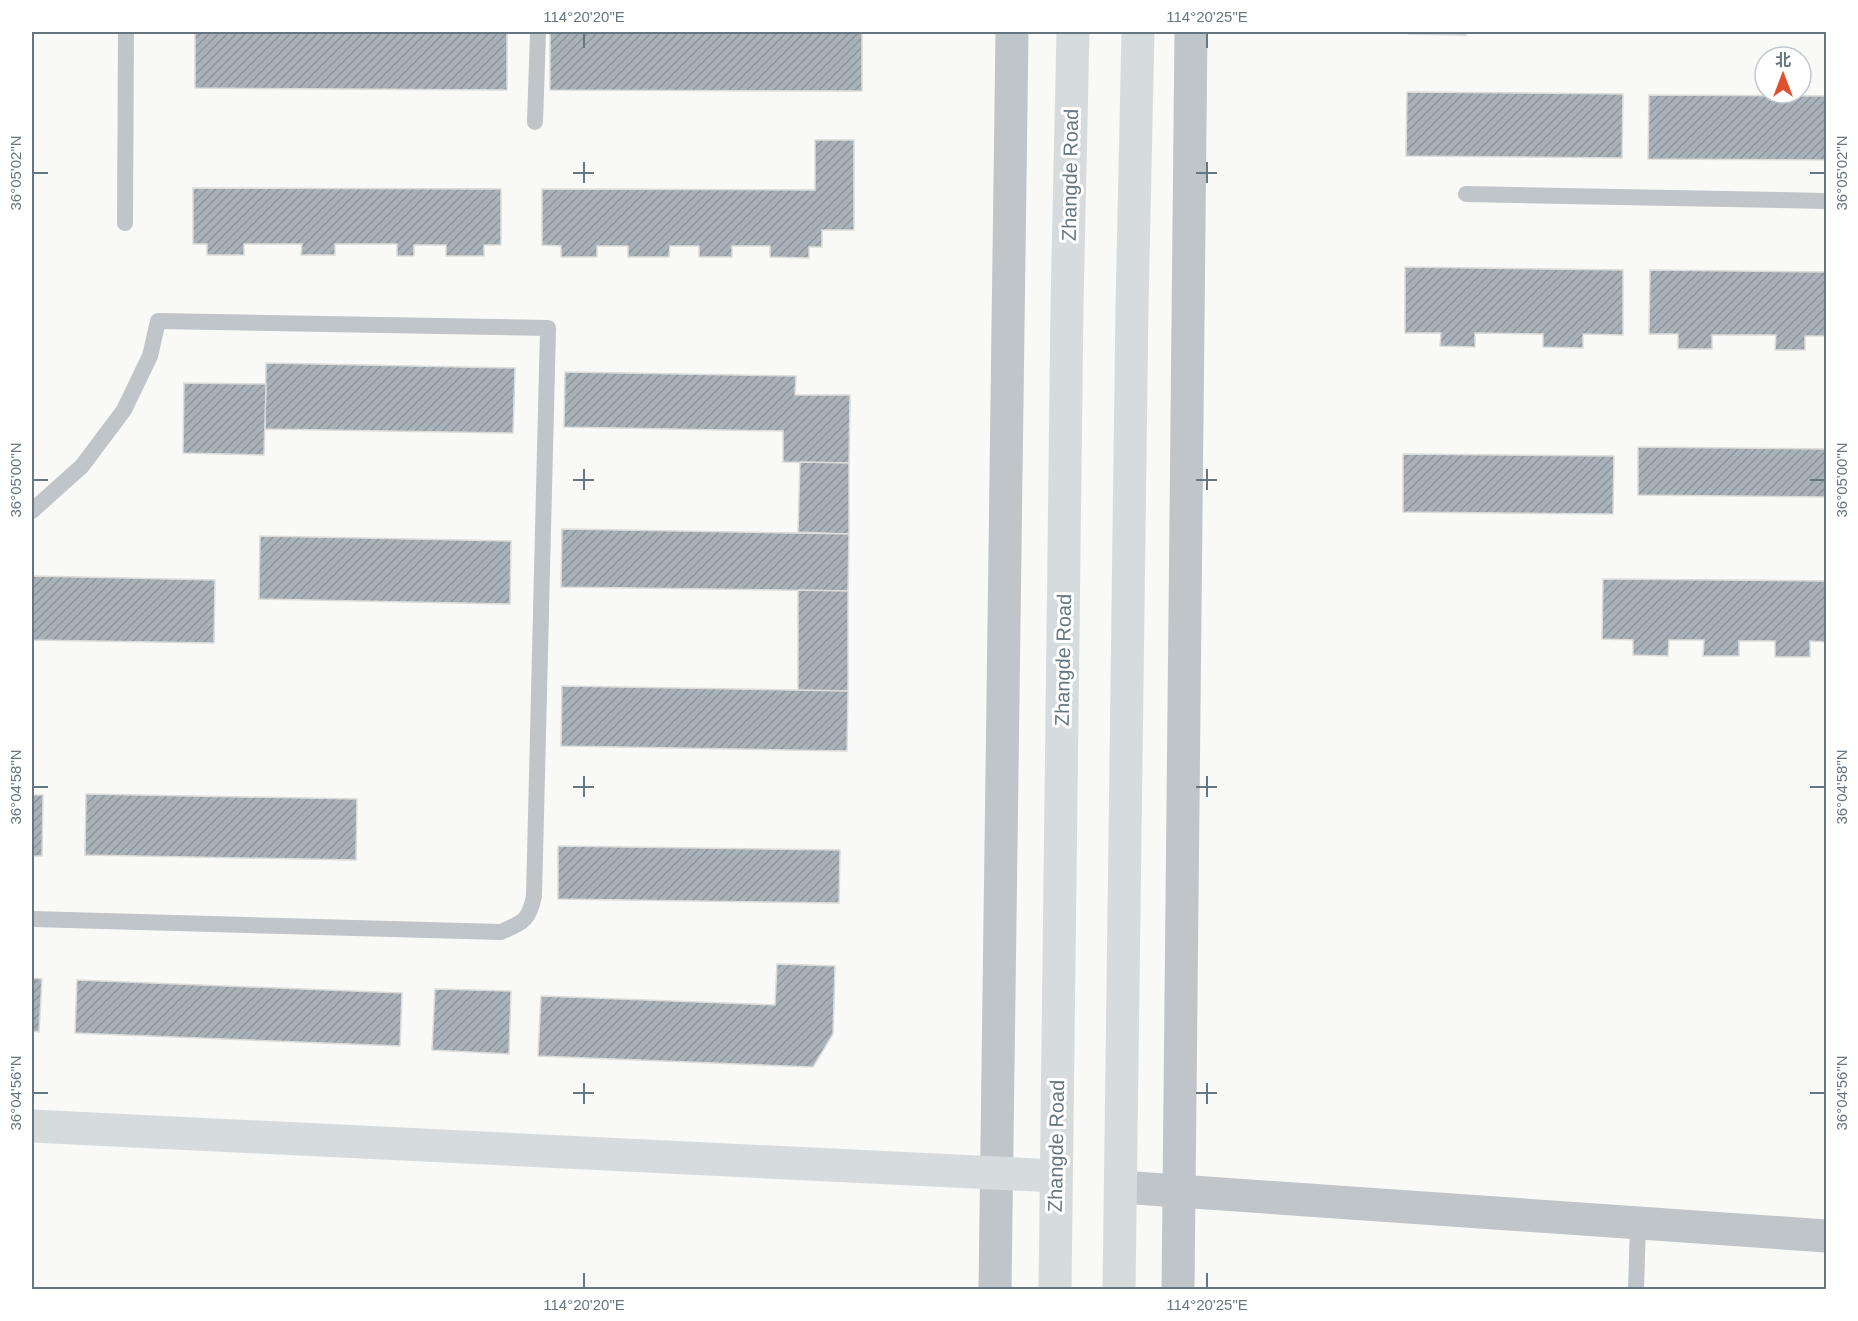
<svg xmlns="http://www.w3.org/2000/svg" width="1858" height="1321" font-family="Arial,'Noto Sans SC',sans-serif">
<defs>
<pattern id="building-hatch" width="6" height="6" patternUnits="userSpaceOnUse" patternTransform="scale(1.5)"><rect width="6" height="6" fill="#a9b2b8"/><path d="M-1 1l2-2M0 6l6-6M5 7l2-2" fill="none" stroke="#8d959b"/></pattern>
</defs>
<rect width="100%" height="100%" fill="#f9f9f7"/>
<g fill="url(#building-hatch)" stroke="#dbdbd9" stroke-width="1.5">
<polygon points="195,32 507,32 507,90 195,88"/>
<polygon points="550,32 862,32 862,91 550,90"/>
<polygon points="1409,32 1466,32 1466,35 1409,34"/>
<polygon points="1407,92 1623,94 1622,158 1406,156"/>
<polygon points="1649,95 1826,96 1826,160 1648,159"/>
<polygon points="815,140 854,140 854,230 822,230 822,247 809,247 809,258 770,257 770,246 732,246 732,257 699,257 699,246 670,246 669,257 628,257 628,246 597,246 597,257 561,257 561,246 542,245 542,189 815,190"/>
<polygon points="193,188 501,189 501,245 484,245 484,256 446,256 446,245 414,245 414,256 397,256 397,244 335,244 335,255 301,255 302,244 244,244 244,255 207,255 207,244 193,244"/>
<polygon points="1405,267 1623,270 1623,335 1583,334 1583,348 1543,347 1543,334 1475,333 1475,347 1440,346 1441,333 1405,333"/>
<polygon points="1650,270 1826,272 1826,336 1805,336 1805,350 1775,350 1776,335 1712,335 1712,349 1678,349 1678,334 1649,334"/>
<polygon points="266,363 515,368 513,433 265,429"/>
<polygon points="565,372 796,376 795,395 850,395 849,463 783,462 783,431 564,427"/>
<polygon points="184,383 266,384 264,455 183,453"/>
<polygon points="1638,447 1826,449 1826,497 1638,495"/>
<polygon points="1403,454 1614,456 1613,514 1403,512"/>
<polygon points="800,462 849,463 849,534 798,532"/>
<polygon points="562,529 849,534 848,591 561,587"/>
<polygon points="260,536 511,541 510,604 259,599"/>
<polygon points="32,576 215,580 214,643 32,640"/>
<polygon points="1603,579 1826,581 1826,642 1810,641 1810,657 1775,657 1775,641 1739,641 1739,656 1703,656 1704,640 1669,640 1668,656 1633,655 1633,640 1602,639"/>
<polygon points="798,590 848,591 848,691 798,690"/>
<polygon points="562,686 848,691 847,751 561,746"/>
<polygon points="86,794 357,799 356,860 85,855"/>
<polygon points="32,795 43,795 42,856 32,856"/>
<polygon points="558,846 840,850 839,903 558,899"/>
<polygon points="777,964 835,966 833,1034 813,1067 538,1056 541,996 775,1005"/>
<polygon points="32,978 42,979 39,1032 32,1031"/>
<polygon points="77,980 402,993 400,1046 75,1033"/>
<polygon points="435,989 511,991 509,1054 432,1050"/>
</g>
<g fill="none" stroke-linecap="round" stroke-linejoin="round">
<g stroke="#c0c5c9" stroke-width="16">
<polyline points="535,122 538,32"/>
<polyline points="1466,194 1826,201"/>
<polyline points="125,223 126,32"/>
<path d="M32,511L82,466L124,410L150,356L158,321L548,328L534,896C529,921 523,922 501,932L32,919"/>
<polyline points="1636,1290 1638,1223"/>
</g>
<g stroke="#c0c5c9" stroke-width="33">
<polyline points="1121,1187 1826,1236"/>
<polyline points="995,1290 1012,32"/>
<polyline points="1178,1290 1191,32"/>
</g>
<polyline stroke="#d6dbde" stroke-width="33" points="32,1126 1056,1176"/>
<g stroke="#d6dbde" stroke-width="33">
<polyline points="1055,1290 1067,305 1073,32"/>
<polyline points="1119,1290 1132,306 1138,32"/>
</g>
</g>
<path fill="none" stroke="#657681" stroke-width="2" d="M584,33V48M1207,33V48M584,162V183M1207,162V183M33,173H48M573,173H594M1196,173H1217M1810,173H1825M584,469V490M1207,469V490M33,480H48M573,480H594M1196,480H1217M1810,480H1825M584,776V797M1207,776V797M33,787H48M573,787H594M1196,787H1217M1810,787H1825M584,1083V1104M1207,1083V1104M33,1093H48M573,1093H594M1196,1093H1217M1810,1093H1825M584,1273V1288M1207,1273V1288"/>
<g text-anchor="middle" stroke-width="6" stroke-linejoin="round" paint-order="stroke">
<g font-size="20" fill="#657681" stroke="#fff">
<text transform="translate(1070 175) rotate(-89)" y="7">Zhangde Road</text>
<text transform="translate(1063 660) rotate(-89)" y="7">Zhangde Road</text>
<text transform="translate(1056 1146) rotate(-89)" y="7">Zhangde Road</text>
</g>
</g>
<rect width="1858" height="1321" fill="none" stroke="#ffffff" stroke-width="66"/>
<g transform="translate(1783 75)"><circle r="28" fill="#ffffff" stroke="#c1c8cd" stroke-width="1.5"/>
<path d="M0-4.5L10 22L0 15L-10 22Z" fill="#e05130"/>
<text y="-9" font-size="16" font-weight="bold" text-anchor="middle" fill="#657681">北</text>
</g>
<rect x="33" y="33" width="1792" height="1255" fill="none" stroke="#657681" stroke-width="2"/>
<g font-size="15" text-anchor="middle" fill="#657681">
<text x="584" y="22">114°20'20"E</text>
<text x="1207" y="22">114°20'25"E</text>
<text transform="translate(16 173) rotate(-90)" y="5">36°05'02"N</text>
<text transform="translate(1842 173) rotate(-90)" y="5">36°05'02"N</text>
<text transform="translate(16 480) rotate(-90)" y="5">36°05'00"N</text>
<text transform="translate(1842 480) rotate(-90)" y="5">36°05'00"N</text>
<text transform="translate(16 787) rotate(-90)" y="5">36°04'58"N</text>
<text transform="translate(1842 787) rotate(-90)" y="5">36°04'58"N</text>
<text transform="translate(16 1093) rotate(-90)" y="5">36°04'56"N</text>
<text transform="translate(1842 1093) rotate(-90)" y="5">36°04'56"N</text>
<text x="584" y="1310">114°20'20"E</text>
<text x="1207" y="1310">114°20'25"E</text>
</g>
</svg>
